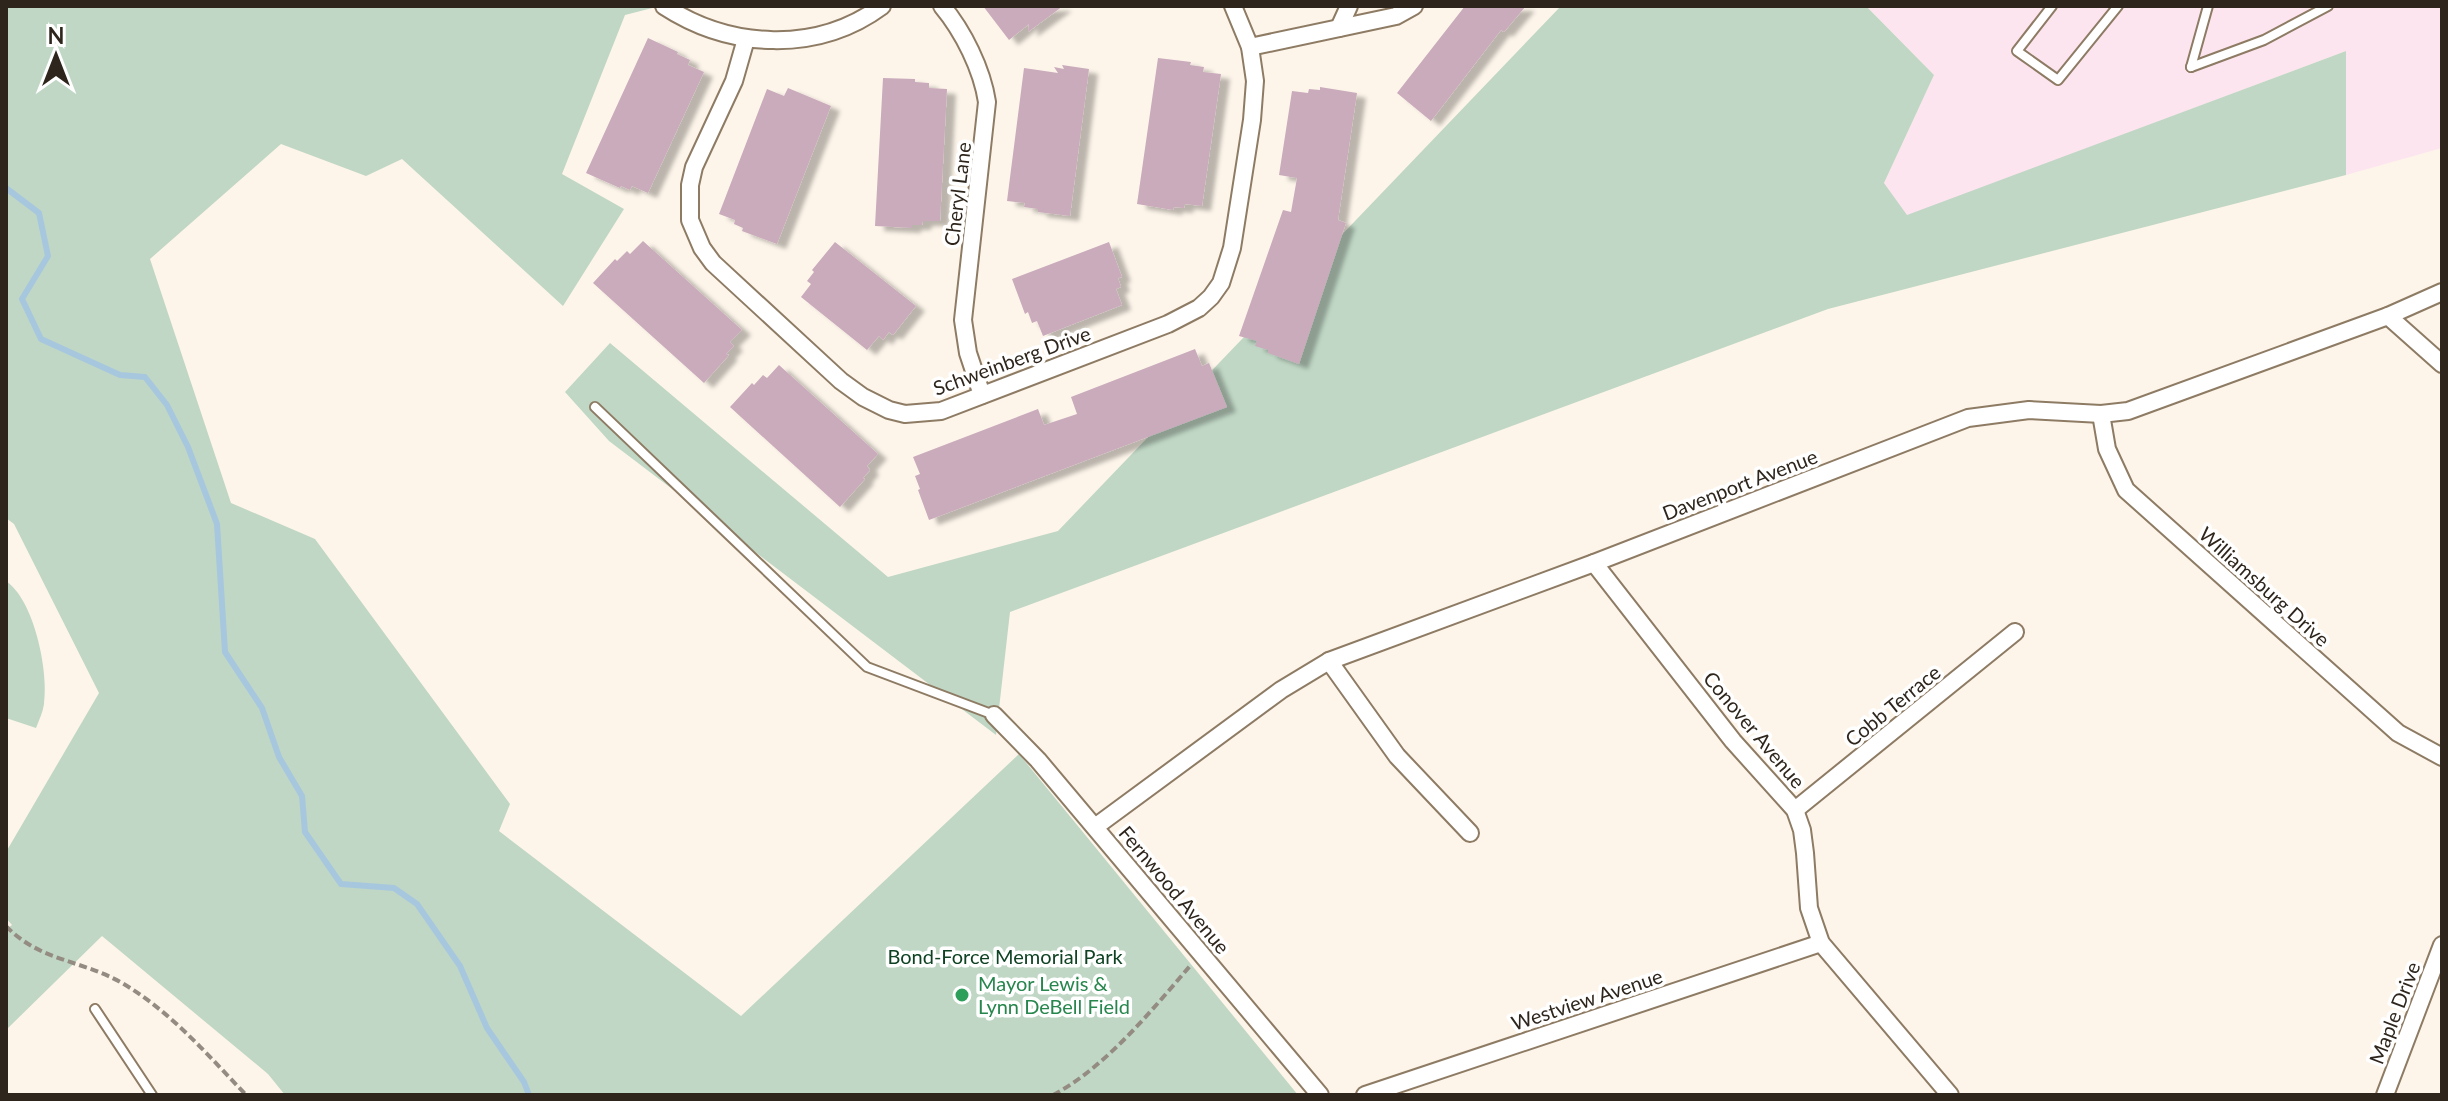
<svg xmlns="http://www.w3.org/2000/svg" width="2448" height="1101" font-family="Lato,sans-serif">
<defs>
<filter id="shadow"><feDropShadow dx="9" dy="5" stdDeviation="2" flood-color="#0004"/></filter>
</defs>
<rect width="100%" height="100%" fill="#fdf5ea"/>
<polygon fill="#fde5f0" points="1866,6 2442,6 2442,148 2346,175 2346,51 1907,216 1884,183 1934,75"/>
<g fill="#c0d7c5">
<polygon points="6,6 660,6 625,15 562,174 624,209 563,306 402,159 366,176 281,144 150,259 231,503 315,539 510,804 499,831 741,1016 1019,754 1298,1095 285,1095 268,1074 102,936 6,1030 6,929 12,925 6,918 6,852 99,693 14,524 6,518"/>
<polygon points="1561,6 1866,6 1934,75 1884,183 1907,215 2346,51 2346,175 1828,309 1010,612 996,735 609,441 565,392 610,343 888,577 1058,531"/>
<path d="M6,581C34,600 49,671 44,704C43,712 39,720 36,728L6,718Z"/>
</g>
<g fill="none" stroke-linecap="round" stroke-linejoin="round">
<polyline stroke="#a7c7de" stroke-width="6" points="6,188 39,213 48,256 22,299 41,339 120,375 145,377 167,405 188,447 217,524 225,652 262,708 279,757 302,796 305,832 341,884 394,888 417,904 460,966 487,1028 524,1082 529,1095"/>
</g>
<g fill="#caabbc" filter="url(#shadow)">
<polygon points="983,6 1063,6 1028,32 1029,24 1009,40"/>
<polygon points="1465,6 1526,6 1504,32 1501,30 1431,121 1397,93"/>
<polygon points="648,38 678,52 677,54 690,60 688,65 704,72 648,193 632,186 630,190 621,186 620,188 586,173"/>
<polygon points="1158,58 1191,62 1190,65 1204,67 1203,72 1221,74 1202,206 1185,204 1184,208 1174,207 1173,210 1137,204"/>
<polygon points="1062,65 1089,69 1070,216 1038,212 1038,209 1024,207 1025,203 1007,201 1024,68 1058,73 1054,67 1064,69"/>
<polygon points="883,78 915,79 915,82 929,83 929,88 947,89 940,221 923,221 922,225 912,225 912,228 875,226"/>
<polygon points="1320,87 1357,93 1338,220 1346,223 1299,364 1268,353 1268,350 1255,346 1257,341 1239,336 1283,210 1291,212 1297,178 1279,175 1292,91 1308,93 1309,89 1320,90"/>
<polygon points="788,88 831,106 777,244 742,231 743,228 734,224 735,220 719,214 767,89 784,96"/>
<polygon points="643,241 742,330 730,342 734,346 726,354 729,355 704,383 593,283 615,259 617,261 627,251 630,254"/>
<polygon points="835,242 916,306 893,335 889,332 883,340 879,336 867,350 801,297 811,284 807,281 814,272 812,270"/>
<polygon points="1109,242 1122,277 1118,278 1121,287 1116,289 1122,305 1043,336 1037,321 1032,323 1028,312 1025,314 1012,279"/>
<polygon points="1195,349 1202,366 1209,363 1227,407 929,520 918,490 920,489 915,476 920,474 913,457 1038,409 1044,425 1077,414 1071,397"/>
<polygon points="779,365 878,454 867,466 870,470 863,478 865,479 840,507 730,407 752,383 754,385 763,375 767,378"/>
</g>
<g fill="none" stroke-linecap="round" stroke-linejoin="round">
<defs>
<g id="service">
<polyline points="2052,6 2017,51 2058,80 2118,6"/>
<polyline points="2191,67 2264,40 2328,6"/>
<polyline points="2191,67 2208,6"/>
<polyline points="595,407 867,667 994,715"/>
<polyline points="95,1009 152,1095"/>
</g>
<g id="minor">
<path d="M664,6C730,49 817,54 882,6"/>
<path d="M942,6C963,31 982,69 987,102L963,320L968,353L982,395"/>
<polyline points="1339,28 1349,6"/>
<polyline points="746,39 734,81 694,167 690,185 690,220 702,248 713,263 841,381 863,397 889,410 905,414 941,411 1168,324 1199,308 1211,297 1221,283 1232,248 1252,120 1255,81 1250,47 1233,6"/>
<polyline points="1250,47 1396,16 1414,6"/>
<polyline points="2388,316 2442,364"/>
<polyline points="2101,414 2107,449 2126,490 2398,733 2442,757"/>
<polyline points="1594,563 1733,741 1795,810 1802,830 1805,853 1809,908 1821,943 1950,1095"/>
<polyline points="1329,661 1397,756 1470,833"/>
<polyline points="994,715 1038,760 1320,1095"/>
<polyline points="1795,810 2015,632"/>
<polyline points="1095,827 1281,690 1329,661 1594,563 1968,418 2029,410 2101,414 2128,411 2388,316 2442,292"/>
<polyline points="1365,1095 1821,943"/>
<polyline points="2385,1095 2442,945"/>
</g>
</defs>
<use href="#service" stroke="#8e7b64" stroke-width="12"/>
<use href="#minor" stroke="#8e7b64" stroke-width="20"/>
<g stroke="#948c82" stroke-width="4" stroke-dasharray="8 4" stroke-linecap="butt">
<path d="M6,926C39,961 82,960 122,983C170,1011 208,1055 246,1095"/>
<path d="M1053,1095C1106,1067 1151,1011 1190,966"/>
</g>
<use href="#service" stroke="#fff" stroke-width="8"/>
<use href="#minor" stroke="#fff" stroke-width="16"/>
</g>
<circle fill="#2e9e5b" stroke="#fff" stroke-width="3" cx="962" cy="995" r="8"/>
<g text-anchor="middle" stroke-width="7" stroke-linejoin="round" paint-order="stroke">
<g font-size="20" fill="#2e261d" stroke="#fff">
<text transform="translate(958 194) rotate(-83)" y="7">Cheryl Lane</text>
<text transform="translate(1012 361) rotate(-20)" y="7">Schweinberg Drive</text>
<text transform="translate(1740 485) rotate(-21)" y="7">Davenport Avenue</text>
<text transform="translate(2264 587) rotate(42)" y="7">Williamsburg Drive</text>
<text transform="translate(1893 706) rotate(-39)" y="7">Cobb Terrace</text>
<text transform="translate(1754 730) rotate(50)" y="7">Conover Avenue</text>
<text transform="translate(1174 890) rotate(50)" y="7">Fernwood Avenue</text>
<text transform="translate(1587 1000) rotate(-18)" y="7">Westview Avenue</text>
<text transform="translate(2395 1013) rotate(-69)" y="7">Maple Drive</text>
</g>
<g font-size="20" fill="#0e4223" stroke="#fff">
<text x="1005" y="964">Bond-Force Memorial Park</text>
</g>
<g font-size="20" fill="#27864d" stroke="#fff" text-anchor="start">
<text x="978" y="991">Mayor Lewis &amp;<tspan x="978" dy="23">Lynn DeBell Field</tspan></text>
</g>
</g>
<rect width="2448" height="1101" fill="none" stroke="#2e261d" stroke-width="16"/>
<g transform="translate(56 56)" stroke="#ffffff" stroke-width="6" paint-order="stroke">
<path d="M0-6L14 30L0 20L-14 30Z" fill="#2e261d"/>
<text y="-12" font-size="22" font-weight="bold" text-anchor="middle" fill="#2e261d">N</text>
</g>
</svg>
